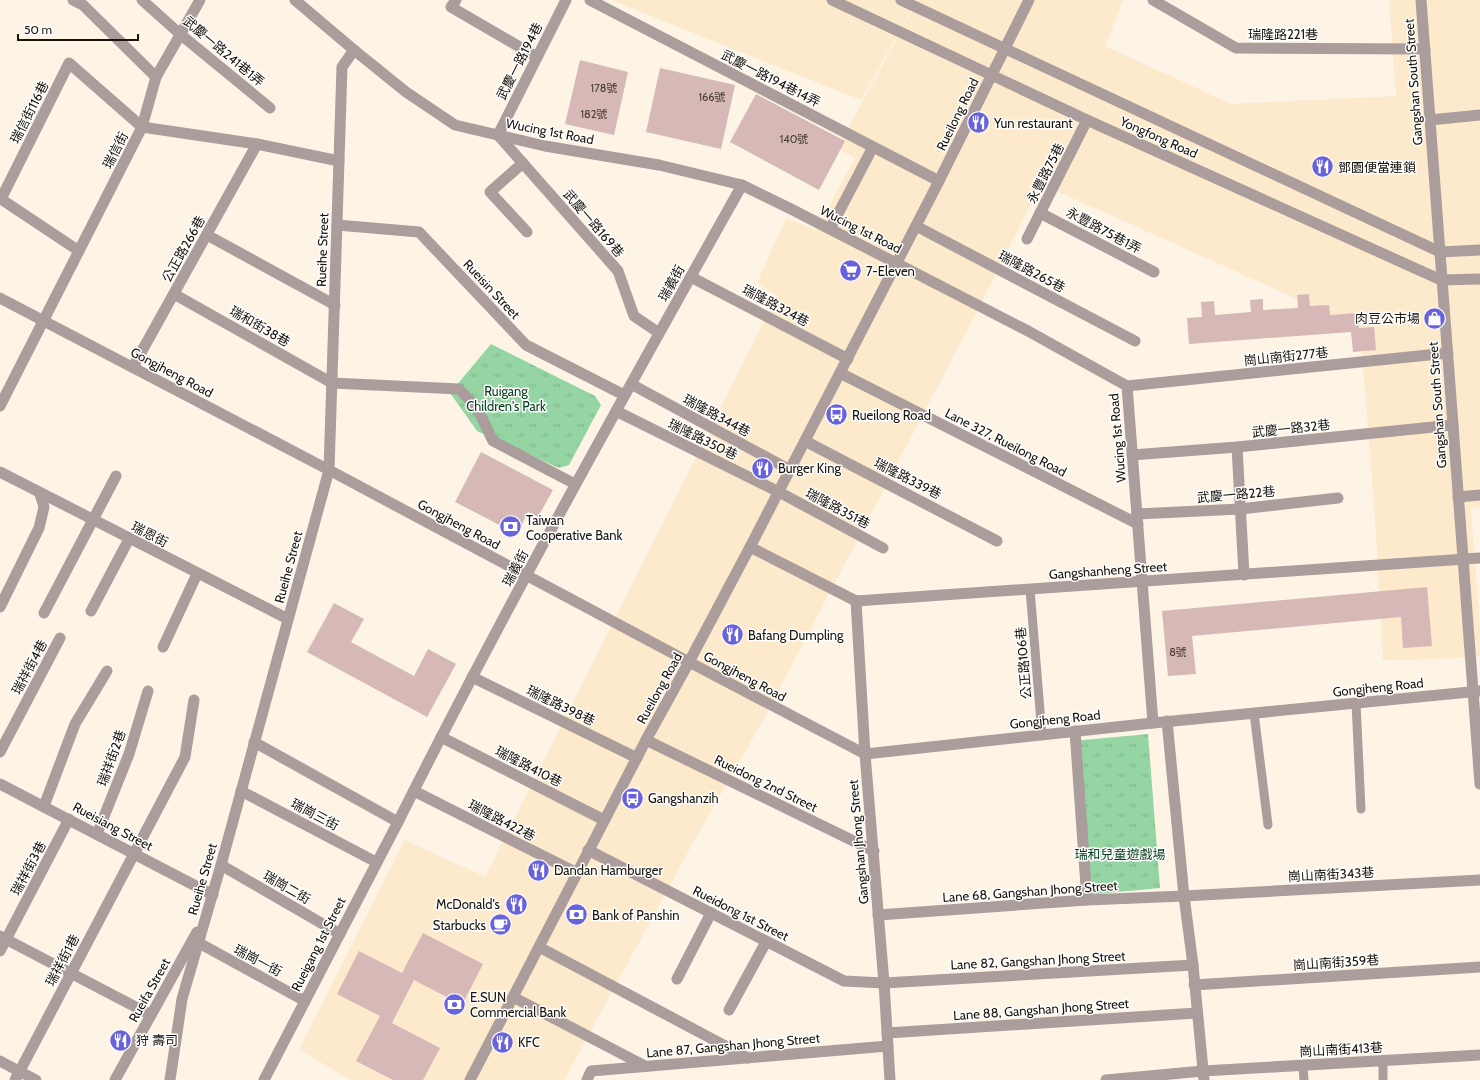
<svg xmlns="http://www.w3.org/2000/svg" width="1480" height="1080" font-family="Cabin,'Noto Sans TC',sans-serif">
<defs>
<pattern id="park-tufts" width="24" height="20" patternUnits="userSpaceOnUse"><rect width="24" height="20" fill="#95d5a3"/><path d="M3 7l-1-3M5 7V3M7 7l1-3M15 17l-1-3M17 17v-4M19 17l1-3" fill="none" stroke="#80b68b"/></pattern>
</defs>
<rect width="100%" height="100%" fill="#fdf4e6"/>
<g fill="#fde9cc">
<polygon points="611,0 917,0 861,100"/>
<polygon points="918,0 1123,0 1105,46 1231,104 1396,96 1389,0 1480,0 1480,508 1471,509 1480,630 1480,656 1439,659 1383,660 1375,518 1360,327 1041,184 975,315 762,722 694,841 564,1080 350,1080 299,1049 405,840 485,877 777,296 757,283 786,218 816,230 855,158 837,148"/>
</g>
<g fill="url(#park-tufts)">
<polygon points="491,344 595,396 601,405 569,465 559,468 477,431 450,393"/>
<polygon points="1148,734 1160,888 1086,895 1073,741"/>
</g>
<g fill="#d6b9b6">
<polygon points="580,60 628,72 614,135 565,124"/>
<polygon points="660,68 735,85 721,149 646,132"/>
<polygon points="756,94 845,141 819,190 730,142"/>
<polygon points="1309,294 1310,306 1329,305 1330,315 1358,313 1359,328 1374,327 1376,350 1353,352 1351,332 1189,344 1187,318 1202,317 1201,302 1214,301 1215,315 1251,312 1250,300 1263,299 1263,310 1298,308 1297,295"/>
<polygon points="481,452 553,490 538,517 528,512 517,534 455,502"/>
<polygon points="1427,587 1432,646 1403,648 1401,617 1192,636 1196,674 1168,676 1162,611"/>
<polygon points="334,603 364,619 351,642 414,676 428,649 456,664 427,717 307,652"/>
<polygon points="423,933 483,964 462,1005 414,980 392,1023 440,1048 423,1080 393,1080 356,1061 380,1016 337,994 359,951 402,973"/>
</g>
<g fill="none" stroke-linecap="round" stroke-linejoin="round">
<g stroke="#aa9d9c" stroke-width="9">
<polyline points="1030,589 1042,735"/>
<polyline points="1356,703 1361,809"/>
<polyline points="1254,713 1268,825"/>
<polyline points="1383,1061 1383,1080"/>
<polyline points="1303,1066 1304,1080"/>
</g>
<g stroke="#aa9d9c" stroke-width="11">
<polyline points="73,0 83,5 156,77"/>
<polyline points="142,0 180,34 270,108"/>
<polyline points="295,0 354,50 406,92 455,125 545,146 659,165 742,185 791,209 1028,331 1127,386 1153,723"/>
<polyline points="456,0 451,7 537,57"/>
<polyline points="566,0 498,135 618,271 634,316 659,333"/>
<polyline points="590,0 939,181"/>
<polyline points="832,0 1087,120 1441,280 1480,279"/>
<polyline points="901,0 1440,252 1480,250"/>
<polyline points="1153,0 1236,48 1425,49"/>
<polyline points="1421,0 1480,784"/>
<polyline points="1430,120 1480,115"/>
<polyline points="142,127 257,144 339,161"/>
<polyline points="523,163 490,192 527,232"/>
<polyline points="1040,213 1154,272"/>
<polyline points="337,225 419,232 526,345 624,395"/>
<polyline points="916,226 1135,341"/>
<polyline points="830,229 873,147"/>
<polyline points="207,235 335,305"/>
<polyline points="1027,239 1087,120"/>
<polyline points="79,251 1,199 69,63 142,127"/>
<polyline points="691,277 848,359"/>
<polyline points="174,294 332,383 459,389 477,408 493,441 575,484"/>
<polyline points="0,298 329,470 689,662 865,754 1153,723 1480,691"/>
<polyline points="133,367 257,144"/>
<polyline points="840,373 1138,524"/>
<polyline points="631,384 790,470"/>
<polyline points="1127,386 1448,353"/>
<polyline points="0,406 142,127 156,77 200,0"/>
<polyline points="616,411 779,492 883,548"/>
<polyline points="805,441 997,541"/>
<polyline points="1237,447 1244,575"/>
<polyline points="1132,455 1237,447 1453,425"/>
<polyline points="0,472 288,619"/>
<polyline points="1458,497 1480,495"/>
<polyline points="1137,514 1240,509 1338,498"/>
<polyline points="750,547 856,601 1480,558"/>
<polyline points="856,601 865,754 884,983 890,1080"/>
<polyline points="0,607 39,528 44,507 40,494"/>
<polyline points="91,611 129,539"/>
<polyline points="44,613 116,476"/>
<polyline points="163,647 197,574"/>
<polyline points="472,677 637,758"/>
<polyline points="1167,721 1184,896 1193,965 1204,1080"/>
<polyline points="1075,731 1087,900"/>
<polyline points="441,737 604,820"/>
<polyline points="646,740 874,851"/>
<path d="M254,742L398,822C506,606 624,396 742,185"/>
<polyline points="0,752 60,638"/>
<polyline points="0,784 213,895"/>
<polyline points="241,791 376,862"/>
<polyline points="414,791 577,873"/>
<polyline points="44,806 75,724 107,671"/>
<polyline points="97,834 129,754 148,691"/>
<polyline points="588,850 844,981 884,983 1193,965"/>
<polyline points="221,865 340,934"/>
<polyline points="878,915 1087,900 1184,896 1480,880"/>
<polyline points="0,936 151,1015"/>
<polyline points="199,943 305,1001"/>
<polyline points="539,947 748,1058"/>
<polyline points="0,951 69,819"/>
<polyline points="677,979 711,913"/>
<polyline points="1194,985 1480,967"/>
<polyline points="513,997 645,1066"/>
<polyline points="729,1010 766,942"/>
<polyline points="887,1033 1197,1013"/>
<polyline points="0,1061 36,1080"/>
<polyline points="15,1080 185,757 194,700"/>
<polyline points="115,1080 197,932"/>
<polyline points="170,1080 182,999 221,865 329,470 342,67 354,50"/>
<polyline points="264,1080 398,822"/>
<polyline points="587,1080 591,1071 888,1046"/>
<polyline points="1106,1080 1203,1071 1480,1055"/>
</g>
<polyline stroke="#aa9d9c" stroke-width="11" points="470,1080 646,740 689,662 750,547 939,181 1029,0"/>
</g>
<defs>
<symbol id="restaurant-disc" viewBox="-11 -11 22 22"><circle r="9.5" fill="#6863dd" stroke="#fff"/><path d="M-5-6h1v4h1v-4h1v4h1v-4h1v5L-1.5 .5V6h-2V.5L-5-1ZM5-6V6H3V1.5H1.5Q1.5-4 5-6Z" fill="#fff"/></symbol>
<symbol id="supermarket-disc" viewBox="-11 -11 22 22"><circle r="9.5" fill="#6863dd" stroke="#fff"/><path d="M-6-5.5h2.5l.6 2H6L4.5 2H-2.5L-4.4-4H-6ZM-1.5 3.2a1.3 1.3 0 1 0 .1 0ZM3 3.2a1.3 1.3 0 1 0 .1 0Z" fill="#fff"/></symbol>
<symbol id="shop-disc" viewBox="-11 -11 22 22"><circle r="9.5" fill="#6863dd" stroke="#fff"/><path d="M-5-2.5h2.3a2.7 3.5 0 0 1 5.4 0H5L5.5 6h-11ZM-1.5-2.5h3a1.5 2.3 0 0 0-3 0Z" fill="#fff"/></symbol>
<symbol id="bus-disc" viewBox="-11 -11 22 22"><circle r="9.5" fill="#6863dd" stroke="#fff"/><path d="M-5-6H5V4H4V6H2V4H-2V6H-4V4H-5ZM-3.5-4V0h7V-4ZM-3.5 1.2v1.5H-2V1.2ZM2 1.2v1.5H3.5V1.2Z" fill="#fff"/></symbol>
<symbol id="bank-disc" viewBox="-11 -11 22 22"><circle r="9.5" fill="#6863dd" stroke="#fff"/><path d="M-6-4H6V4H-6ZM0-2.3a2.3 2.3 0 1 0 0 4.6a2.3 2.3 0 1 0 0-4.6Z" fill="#fff"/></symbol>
<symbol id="cafe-disc" viewBox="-11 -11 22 22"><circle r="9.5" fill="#6863dd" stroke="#fff"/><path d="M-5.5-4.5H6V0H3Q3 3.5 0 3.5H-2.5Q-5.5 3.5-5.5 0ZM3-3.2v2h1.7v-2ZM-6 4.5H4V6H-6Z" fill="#fff"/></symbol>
</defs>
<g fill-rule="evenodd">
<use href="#restaurant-disc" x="966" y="110" width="25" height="25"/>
<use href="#restaurant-disc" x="1310" y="154" width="25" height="25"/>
<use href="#supermarket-disc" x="838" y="258" width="25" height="25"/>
<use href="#shop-disc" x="1422" y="306" width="25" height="25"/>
<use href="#bus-disc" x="824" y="402" width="25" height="25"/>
<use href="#restaurant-disc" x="750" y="456" width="25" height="25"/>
<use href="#bank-disc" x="498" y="514" width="25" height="25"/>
<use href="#restaurant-disc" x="720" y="622" width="25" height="25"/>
<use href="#bus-disc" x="620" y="786" width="25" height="25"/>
<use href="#restaurant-disc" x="526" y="858" width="25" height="25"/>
<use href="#restaurant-disc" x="504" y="892" width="25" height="25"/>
<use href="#bank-disc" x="564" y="902" width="25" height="25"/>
<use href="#cafe-disc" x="488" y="912" width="25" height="25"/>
<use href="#bank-disc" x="442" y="992" width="25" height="25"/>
<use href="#restaurant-disc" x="108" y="1028" width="25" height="25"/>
<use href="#restaurant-disc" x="490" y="1030" width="25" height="25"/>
</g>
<g text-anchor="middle" stroke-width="3" stroke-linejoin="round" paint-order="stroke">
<g font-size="11" fill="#483c36">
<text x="604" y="92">178號</text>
<text x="712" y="101">166號</text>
<text x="594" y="118">182號</text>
<text x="794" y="143">140號</text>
<text x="1178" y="656">8號</text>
</g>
<g font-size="13" fill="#18130b" stroke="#fff">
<text x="1283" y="39">瑞隆路221巷</text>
<text transform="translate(224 51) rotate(40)" y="5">武慶一路241巷1弄</text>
<text transform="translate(519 61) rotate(-63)" y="5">武慶一路194巷</text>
<text transform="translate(771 78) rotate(27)" y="5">武慶一路194巷14弄</text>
<text transform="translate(1413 82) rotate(-94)" y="5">Gangshan South Street</text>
<text transform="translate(29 112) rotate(-63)" y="5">瑞信街116巷</text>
<text transform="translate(957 114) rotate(-64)" y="5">Rueilong Road</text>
<text transform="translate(550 131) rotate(11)" y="5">Wucing 1st Road</text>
<text transform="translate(1159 137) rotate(24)" y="5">Yongfong Road</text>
<text transform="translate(115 150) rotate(-63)" y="5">瑞信街</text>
<text transform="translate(1045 173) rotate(-63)" y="5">永豐路75巷</text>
<text transform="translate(594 223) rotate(49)" y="5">武慶一路169巷</text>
<text transform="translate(861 229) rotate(27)" y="5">Wucing 1st Road</text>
<text transform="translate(1104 230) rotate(28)" y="5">永豐路75巷1弄</text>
<text transform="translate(183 249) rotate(-61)" y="5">公正路266巷</text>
<text transform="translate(322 250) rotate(-88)" y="5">Rueihe Street</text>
<text transform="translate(1032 271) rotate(28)" y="5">瑞隆路265巷</text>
<text transform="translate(671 283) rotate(-61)" y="5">瑞義街</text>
<text transform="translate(492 289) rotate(47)" y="5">Rueisin Street</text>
<text transform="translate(776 305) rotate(28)" y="5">瑞隆路324巷</text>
<text transform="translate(260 326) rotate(30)" y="5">瑞和街38巷</text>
<text transform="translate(1286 356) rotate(-6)" y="5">崗山南街277巷</text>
<text transform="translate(172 372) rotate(28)" y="5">Gongjheng Road</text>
<text transform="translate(1437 405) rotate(-94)" y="5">Gangshan South Street</text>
<text transform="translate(717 415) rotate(28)" y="5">瑞隆路344巷</text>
<text transform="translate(1291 428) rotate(-6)" y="5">武慶一路32巷</text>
<text transform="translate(1117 438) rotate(-95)" y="5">Wucing 1st Road</text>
<text transform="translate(703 439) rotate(26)" y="5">瑞隆路350巷</text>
<text transform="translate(1006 442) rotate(27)" y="5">Lane 327, Rueilong Road</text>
<text transform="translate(908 478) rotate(27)" y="5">瑞隆路339巷</text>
<text transform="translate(1236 494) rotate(-5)" y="5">武慶一路22巷</text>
<text transform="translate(838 508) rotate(28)" y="5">瑞隆路351巷</text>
<text transform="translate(459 524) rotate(28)" y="5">Gongjheng Road</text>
<text transform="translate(150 534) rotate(27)" y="5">瑞恩街</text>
<text transform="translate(288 567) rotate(-75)" y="5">Rueihe Street</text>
<text transform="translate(515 568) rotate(-62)" y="5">瑞義街</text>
<text transform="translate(1108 570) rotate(-4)" y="5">Gangshanheng Street</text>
<text transform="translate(1023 663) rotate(-95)" y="5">公正路106巷</text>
<text transform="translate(29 667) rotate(-62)" y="5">瑞祥街4巷</text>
<text transform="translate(745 676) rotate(28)" y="5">Gongjheng Road</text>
<text transform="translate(1378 687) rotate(-6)" y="5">Gongjheng Road</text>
<text transform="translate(659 688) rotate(-61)" y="5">Rueilong Road</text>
<text transform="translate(561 705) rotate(26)" y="5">瑞隆路398巷</text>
<text transform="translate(1055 719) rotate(-6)" y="5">Gongjheng Road</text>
<text transform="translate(111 758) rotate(-70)" y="5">瑞祥街2巷</text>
<text transform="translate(529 766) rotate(27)" y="5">瑞隆路410巷</text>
<text transform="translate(766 783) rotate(26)" y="5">Rueidong 2nd Street</text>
<text transform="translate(315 814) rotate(28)" y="5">瑞崗三街</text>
<text transform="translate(502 820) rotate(27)" y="5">瑞隆路422巷</text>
<text transform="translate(113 826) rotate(28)" y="5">Rueisiang Street</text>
<text transform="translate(858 842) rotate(-95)" y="5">Gangshan Jhong Street</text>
<text transform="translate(28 868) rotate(-62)" y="5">瑞祥街3巷</text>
<text transform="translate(1331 874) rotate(-3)" y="5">崗山南街343巷</text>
<text transform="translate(202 879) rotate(-74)" y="5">Rueihe Street</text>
<text transform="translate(287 887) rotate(30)" y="5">瑞崗二街</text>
<text transform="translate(1030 891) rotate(-4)" y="5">Lane 68, Gangshan Jhong Street</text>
<text transform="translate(741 913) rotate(27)" y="5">Rueidong 1st Street</text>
<text transform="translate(318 944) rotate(-63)" y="5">Rueigang 1st Street</text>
<text transform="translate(62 960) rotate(-62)" y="5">瑞祥街1巷</text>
<text transform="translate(258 960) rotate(28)" y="5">瑞崗一街</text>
<text transform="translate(1038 960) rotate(-3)" y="5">Lane 82, Gangshan Jhong Street</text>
<text transform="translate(1336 962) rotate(-4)" y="5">崗山南街359巷</text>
<text transform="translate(149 990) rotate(-61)" y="5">Rueifa Street</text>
<text transform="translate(1041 1009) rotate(-4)" y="5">Lane 88, Gangshan Jhong Street</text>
<text transform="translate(733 1045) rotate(-5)" y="5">Lane 87, Gangshan Jhong Street</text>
<text transform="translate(1341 1049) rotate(-3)" y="5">崗山南街413巷</text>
</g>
<g font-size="13" fill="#18130b" stroke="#fff" text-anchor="start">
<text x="994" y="128">Yun restaurant</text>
<text x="1338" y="172">鄧園便當連鎖</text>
<text x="866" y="276">7-Eleven</text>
<text x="1420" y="323" text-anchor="end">肉豆公市場</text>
<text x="852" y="420">Rueilong Road</text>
<text x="778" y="473">Burger King</text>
<text x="526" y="525">Taiwan<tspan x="526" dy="15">Cooperative Bank</tspan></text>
<text x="748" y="640">Bafang Dumpling</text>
<text x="648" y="803">Gangshanzih</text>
<text x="554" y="875">Dandan Hamburger</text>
<text x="500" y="909" text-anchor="end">McDonald's</text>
<text x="592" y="920">Bank of Panshin</text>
<text x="486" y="930" text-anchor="end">Starbucks</text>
<text x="470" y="1002">E.SUN<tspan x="470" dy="15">Commercial Bank</tspan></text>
<text x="136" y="1045">狩 壽司</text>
<text x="518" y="1047">KFC</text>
</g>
<g font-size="13" fill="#003e19" stroke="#fff">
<text x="506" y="396">Ruigang<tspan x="506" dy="15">Children's Park</tspan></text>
<text x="1120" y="859">瑞和兒童遊戲場</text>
</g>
</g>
<path d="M18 34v6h120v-6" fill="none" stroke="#18130b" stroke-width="2"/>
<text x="24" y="34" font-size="12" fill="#18130b" stroke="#ffffff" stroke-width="3" paint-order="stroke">50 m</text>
</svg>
